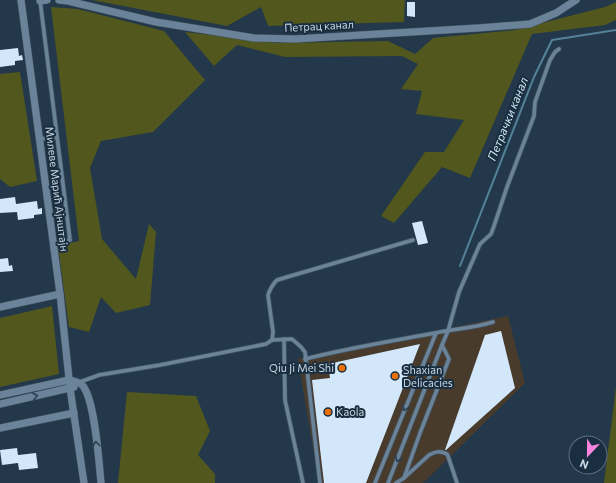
<svg xmlns="http://www.w3.org/2000/svg" width="616" height="483" font-family="Commissioner,sans-serif">
<rect width="100%" height="100%" fill="#23384a"/>
<polygon fill="#483b2c" points="508,316 525,383 423,483 319,483 298,359"/>
<g fill="#52571d">
<polygon points="92,0 405,0 404,22 268,26 261,7 227,26"/>
<polygon points="616,2 616,20 605,25 532,34 470,178 442,167 394,223 381,216 425,152 444,152 464,120 416,114 422,91 401,89 418,64 402,56 285,57 237,45 214,66 185,32 277,43 388,41 415,54 433,38 515,30 605,7"/>
<polygon points="51,7 78,9 164,31 205,80 153,132 101,141 90,168 102,239 136,279 149,224 156,232 150,305 116,313 101,297 89,332 69,327 58,246 79,241"/>
<polygon points="20,72 37,181 10,187 0,179 0,74"/>
<polygon points="52,306 59,374 0,387 0,318"/>
<polygon points="616,387 616,483 604,483"/>
<polygon points="127,392 196,396 210,431 198,455 215,474 215,483 118,483"/>
</g>
<g fill="none" stroke-linecap="round" stroke-linejoin="round">
<polyline stroke="#548398" stroke-width="2" points="460,266 534,77 552,40 616,30"/>
</g>
<g fill="#d2e7fa">
<polygon points="407,2 415,2 415,17 407,16"/>
<polygon points="18,48 19,56 22,55 23,60 15,61 15,65 0,67 0,50"/>
<polygon points="15,197 16,204 37,201 38,209 42,208 42,214 34,215 34,218 18,220 17,212 0,213 0,199"/>
<polygon points="422,221 428,243 418,245 412,223"/>
<polygon points="8,258 9,266 12,265 13,271 0,272 0,259"/>
<polygon points="501,331 515,388 446,450 445,450 485,335"/>
<polygon points="420,344 366,483 324,483 312,380 330,378 328,364"/>
<polygon points="17,448 18,455 36,453 38,468 19,470 18,463 2,465 0,450"/>
</g>
<g fill="none" stroke-linecap="round" stroke-linejoin="round">
<defs>
<g id="lane">
<polyline points="40,0 70,240 54,243"/>
<polyline points="40,139 57,137"/>
<polyline points="284,339 285,400 303,483"/>
<polyline points="272,340 292,339 301,347 305,352 320,483"/>
<path d="M305,359C348,348 392,341 435,333C454,329 474,328 493,322"/>
<path d="M80,382L99,375L160,365L266,344L272,340L273,332L268,295C270,289 273,284 277,280L413,240"/>
<polyline points="404,478 420,433 449,359 442,345 448,331 459,292 480,244 491,234 494,226 507,187 534,116 535,102 550,60 555,52 559,49"/>
<polyline points="375,483 436,333"/>
<polyline points="388,483 442,345"/>
<path d="M396,483L404,478L429,455C436,451 440,451 447,454L448,456L457,483"/>
</g>
<g id="street">
<polyline points="21,0 60,294 70,388 84,483"/>
<polyline points="59,0 68,1 156,22 254,38 295,39 478,28 530,24 556,13 576,0"/>
<polyline points="40,1 47,0"/>
<polyline points="0,307 60,294"/>
<path d="M0,395L69,380C74,381 80,382 83,386C95,401 99,462 101,483"/>
<polyline points="0,404 74,387"/>
<polyline points="0,428 74,413"/>
</g>
</defs>
<use href="#lane" stroke="#435665" stroke-width="5"/>
<use href="#street" stroke="#435665" stroke-width="8"/>
<use href="#lane" stroke="#6b8398" stroke-width="3.5"/>
<use href="#street" stroke="#6b8398" stroke-width="7"/>
</g>
<defs><path id="oneway-chevron" d="M-2-3.5L2.5 0L-2 3.5" fill="none" stroke-width="1.6" stroke-linecap="round" stroke-linejoin="round"/></defs>
<g stroke="#293f52">
<use href="#oneway-chevron" transform="translate(35 396) rotate(-12)"/>
<use href="#oneway-chevron" transform="translate(405 408) rotate(112)"/>
<use href="#oneway-chevron" transform="translate(96 444) rotate(-97)"/>
<use href="#oneway-chevron" transform="translate(398 459) rotate(112)"/>
</g>
<g fill="#e8710a" stroke="#192e40" stroke-width="1.5">
<circle cx="342" cy="368" r="4"/>
<circle cx="395" cy="376" r="4"/>
<circle cx="328" cy="412" r="4"/>
</g>
<g text-anchor="middle" stroke-width="4" stroke-linejoin="round" paint-order="stroke">
<g font-size="11" fill="#c8d5e1" stroke="#192e40">
<text transform="translate(319 26) rotate(-3)" y="4">Петрац канал</text>
<text transform="translate(57 189) rotate(83)" y="4">Милеве Марић Ајнштајн</text>
</g>
<g font-size="11" fill="#c8d5e1" stroke="#192e40" text-anchor="start">
<text x="334" y="372" text-anchor="end">Qiu Ji Mei Shi</text>
<text x="403" y="374">Shaxian<tspan x="403" dy="13">Delicacies</tspan></text>
<text x="336" y="416">Kaola</text>
</g>
<g font-size="12" font-style="italic" fill="#cde6f1" stroke="#192e40">
<text transform="translate(508 119) rotate(-68)" y="4">Петрачки канал</text>
</g>
</g>
<g transform="translate(588 455) rotate(202)"><circle r="19" fill="#192e40" stroke="#5f7180"/>
<path d="M0-3L7 15L0 10L-7 15Z" fill="#fe85df"/>
<text y="-6" font-size="11" font-weight="bold" text-anchor="middle" fill="#c8d5e1">N</text>
</g>
</svg>
